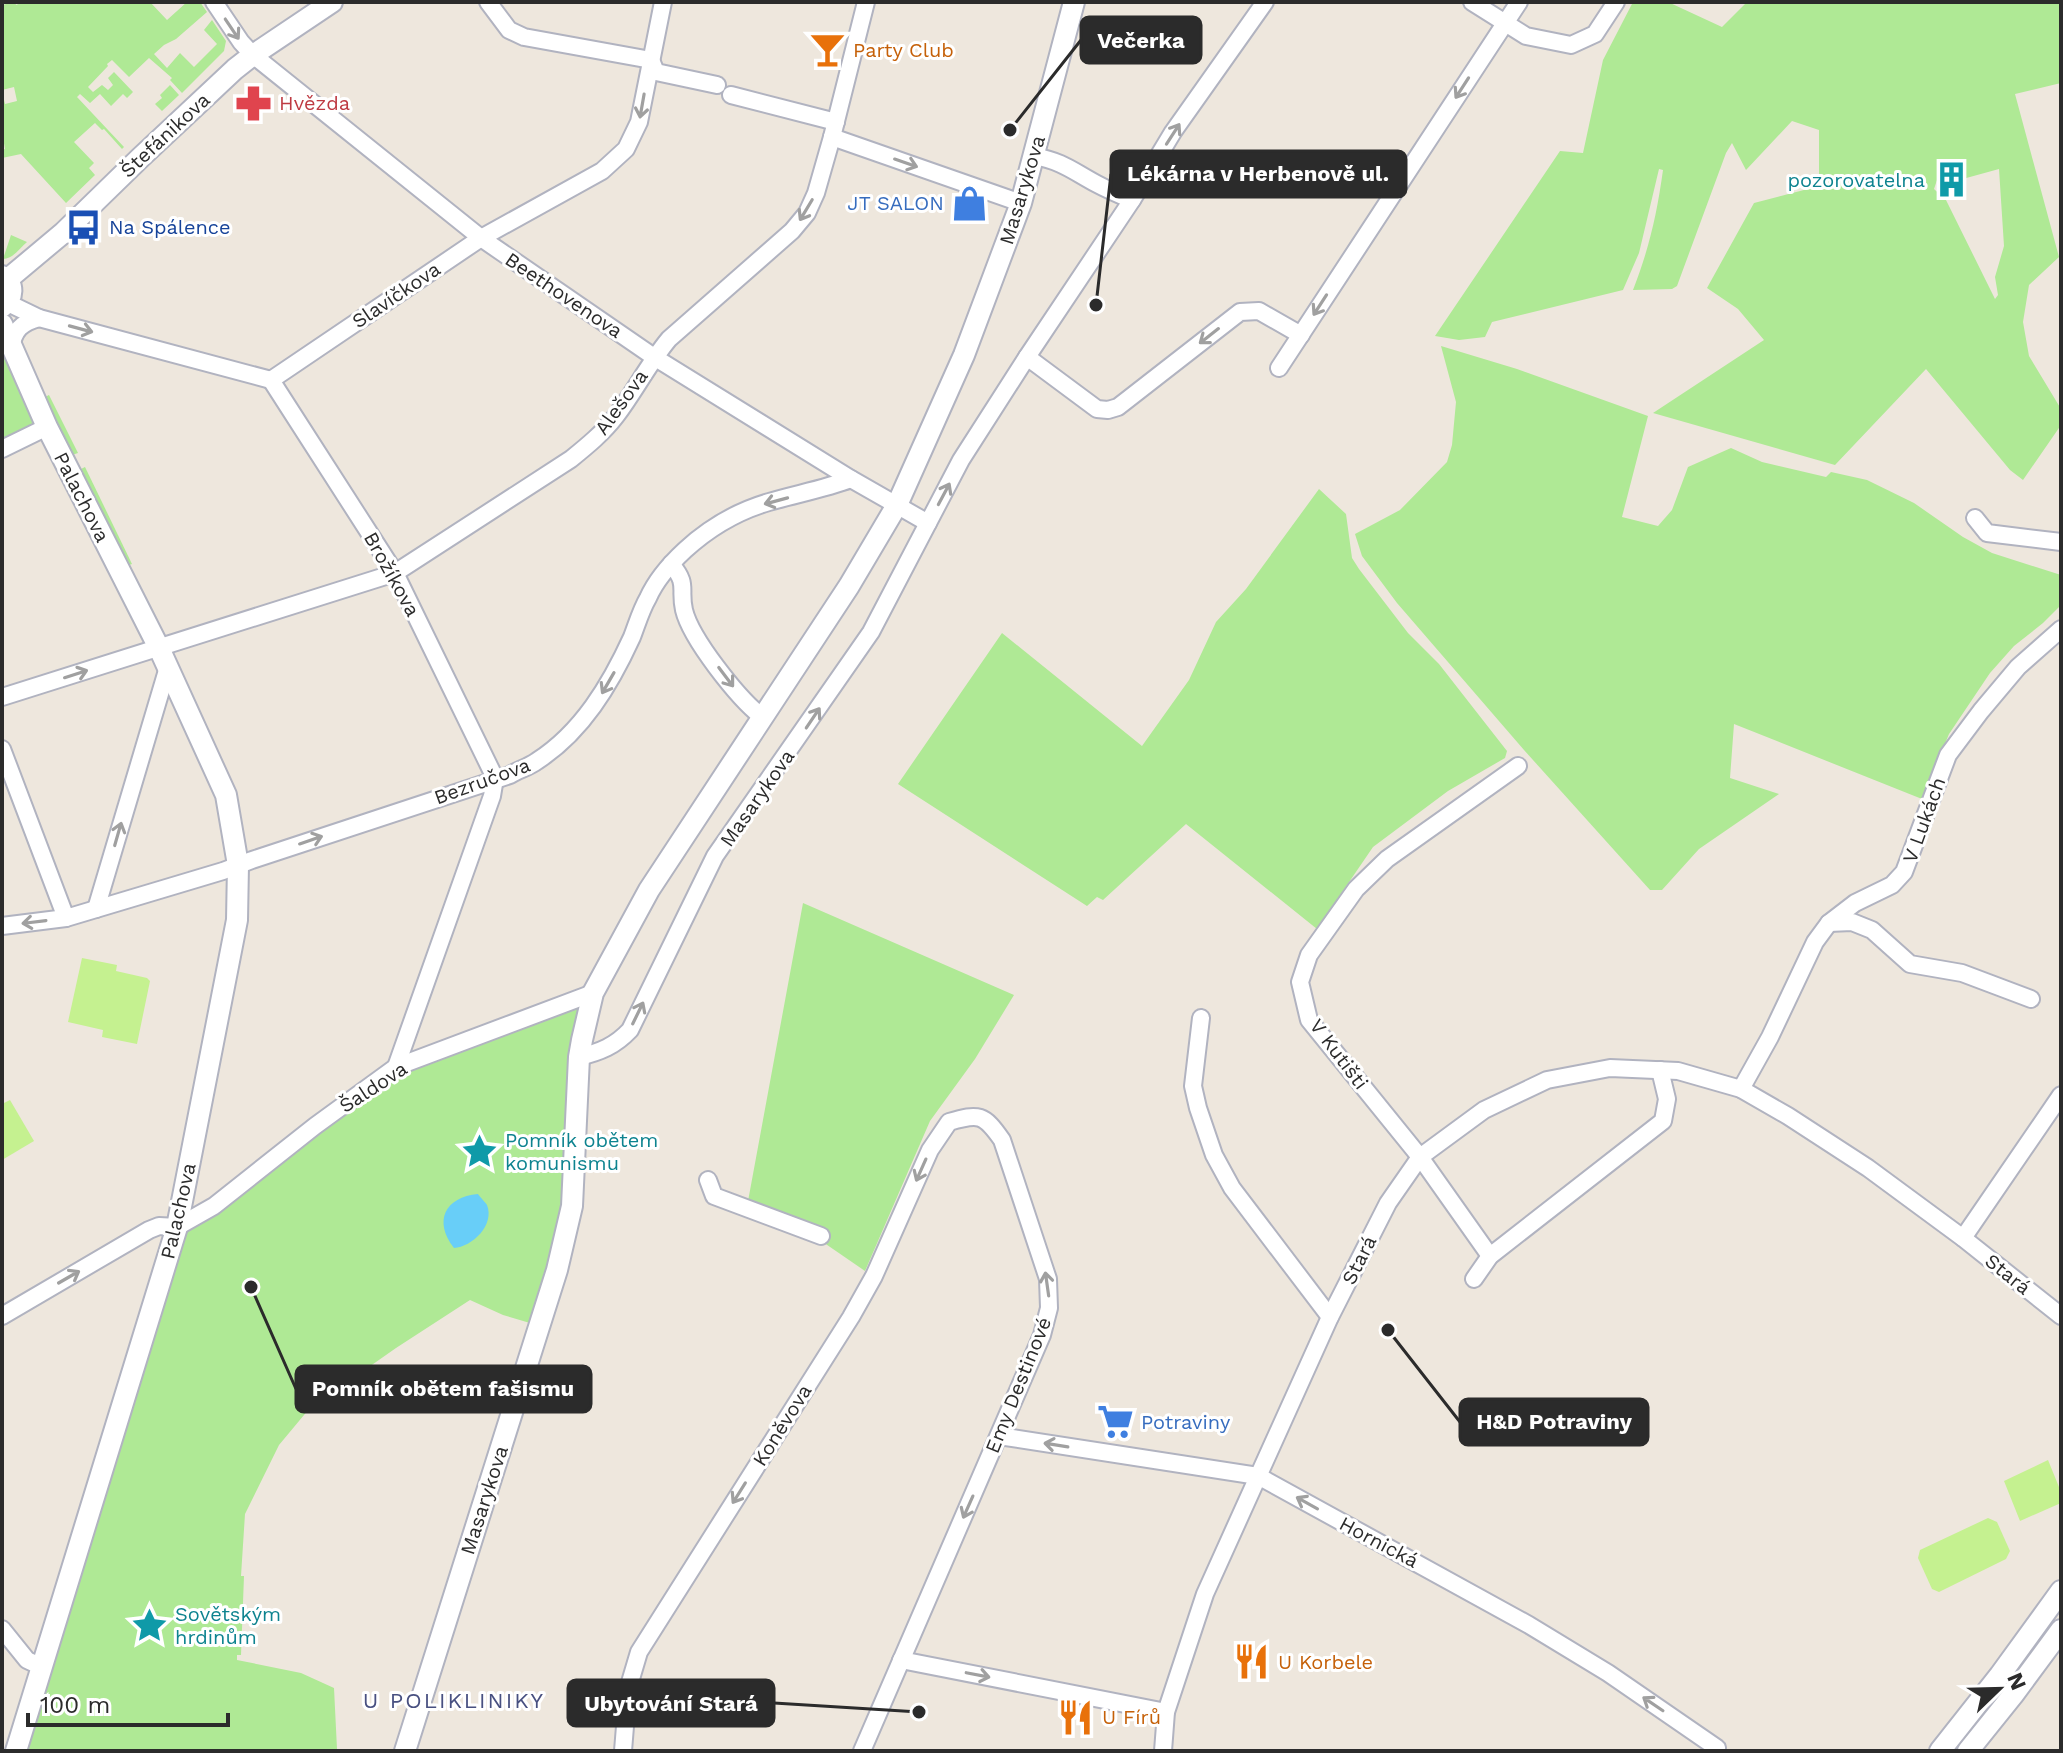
<svg xmlns="http://www.w3.org/2000/svg" width="2063" height="1753" font-family="'Work Sans',sans-serif">
<rect width="100%" height="100%" fill="#eee7dd"/>
<g fill="#afe995" fill-rule="evenodd">
<polygon points="15,2 16,5 23,2 150,2 167,20 187,2 200,2 207,12 176,39 164,45 154,54 167,68 180,53 194,67 217,44 204,30 212,20 226,41 224,51 182,93 170,80 172,78 149,58 129,77 112,60 107,64 108,66 88,87 93,92 102,85 108,90 113,85 108,78 114,72 133,92 127,98 123,94 111,106 100,94 90,103 80,94 77,97 124,147 122,149 104,129 102,130 95,123 74,142 94,163 89,168 95,175 66,203 21,154 2,158 2,150 5,149 2,132 4,131 2,124 2,91 5,104 17,101 14,87 2,90 2,5"/>
<path d="M1633,2H1668L1722,27L1747,2H2061V83L2015,94L2059,257L2029,285L2023,322L2029,356L2061,409V425L2023,480L2010,470L1926,369L1835,465L1653,413L1764,340L1738,309L1707,288L1754,203L1819,186V130L1792,121L1746,170L1732,143L1726,153L1677,286L1672,289L1633,290C1649,249 1657,214 1663,170L1659,169L1639,253L1623,290L1492,322L1485,337L1459,340L1435,336L1560,151L1583,153L1603,60ZM1941,168L1959,180L1999,169L2004,246L1995,277L1998,295L1995,299L1946,200L1934,189Z"/>
<polygon points="170,85 179,95 162,111 155,104 162,98 160,95"/>
<path d="M11,235L27,242C20,248 13,259 3,259Z"/>
<polygon points="1441,346 1517,369 1648,416 1622,517 1658,526 1672,510 1688,467 1731,448 1762,462 1826,477 1831,472 1867,480 1914,503 1963,537 1992,553 2061,575 2061,605 2043,623 2014,646 1990,673 1949,734 1922,799 1734,724 1730,778 1779,794 1699,849 1662,890 1650,890 1524,750 1397,603 1362,556 1355,534 1400,510 1447,462 1452,445 1456,402"/>
<polygon points="2,348 35,421 30,429 2,442"/>
<polygon points="49,395 78,453 72,455 43,398"/>
<polygon points="85,467 132,564 126,566 79,470"/>
<polygon points="1319,489 1346,514 1352,558 1359,569 1408,633 1439,664 1507,751 1505,758 1448,791 1373,847 1317,929 1186,824 1103,900 1097,897 1087,906 898,784 1002,633 1142,746 1189,680 1216,622 1246,589"/>
<polygon points="803,903 1014,995 975,1059 930,1121 865,1271 817,1238 746,1212"/>
<polygon points="593,993 572,1206 540,1326 503,1315 470,1300 396,1348 309,1409 279,1445 245,1514 241,1576 244,1576 241,1655 237,1655 237,1660 301,1673 334,1688 337,1749 341,1751 16,1751 177,1227 396,1067"/>
</g>
<g fill="#c5f190">
<polygon points="82,958 117,965 116,971 147,978 150,981 137,1044 102,1037 103,1030 68,1022"/>
<polygon points="10,1100 34,1141 2,1160 2,1104"/>
<polygon points="2048,1460 2061,1492 2061,1503 2020,1521 2004,1481"/>
<polygon points="1988,1518 1997,1522 2010,1551 2006,1559 1939,1592 1932,1589 1918,1558 1920,1550"/>
</g>
<path fill="#68cef8" d="M478,1194C479,1196 486,1203 487,1205C495,1225 472,1247 454,1248C433,1221 445,1197 478,1194Z"/>
<g fill="none" stroke-linecap="round" stroke-linejoin="round">
<defs>
<g id="minor">
<polyline points="214,2 241,42 253,55 481,238 654,357 851,479 928,523"/>
<polyline points="488,2 509,30 524,37 651,60 656,72 717,85"/>
<polyline points="1472,2 1526,36 1571,45 1595,34 1616,2"/>
<polyline points="731,95 836,122"/>
<polyline points="832,137 1021,203"/>
<path d="M1034,156C1064,162 1071,170 1097,184C1108,190 1120,195 1132,200"/>
<polyline points="8,303 39,318 271,380 481,238 602,171 626,149 639,122 663,2"/>
<path d="M11,348C14,330 21,323 39,318"/>
<polyline points="1027,357 1097,409 1108,410 1118,407 1240,312 1259,311 1301,335"/>
<polyline points="1279,368 1519,2"/>
<polyline points="271,380 395,573 495,778"/>
<polyline points="2,449 47,427"/>
<polyline points="1975,518 1987,533 2061,542"/>
<path d="M671,564C689,585 679,588 684,610C691,639 738,698 761,716"/>
<path d="M2,697L395,573L571,459C587,446 603,433 616,416C635,391 649,363 669,339L792,231L807,213L816,193L832,137L866,2"/>
<polyline points="2,749 66,918"/>
<polyline points="96,909 168,667"/>
<polyline points="1829,923 1852,922 1872,930 1910,964 1962,973 2031,999"/>
<path d="M2,926L66,918L223,871L252,860L510,775C518,770 529,767 537,761C582,732 610,685 632,637C637,624 641,610 648,598C656,580 671,563 685,550C709,528 738,511 769,502C796,494 824,489 851,479"/>
<polyline points="1201,1018 1193,1086 1198,1108 1214,1155 1232,1188 1330,1317"/>
<path d="M579,1057C600,1052 615,1046 630,1030L715,856L871,632L961,460L1027,357L1132,200L1173,132L1265,2"/>
<polyline points="396,1067 492,796 495,778"/>
<polyline points="1741,1089 1770,1037 1815,942 1829,923 1855,903 1892,885 1904,872 1948,755 1981,711 2018,667 2061,629"/>
<polyline points="708,1180 714,1196 821,1236"/>
<polyline points="1963,1238 2061,1095"/>
<polyline points="1490,1256 1420,1157 1309,1020 1300,982 1309,955 1356,889 1387,859 1518,766"/>
<polyline points="1474,1279 1490,1256 1663,1121 1667,1099 1660,1070"/>
<polyline points="2,1316 149,1230 159,1226 177,1227 214,1206 315,1126 396,1067 593,993"/>
<polyline points="999,1436 1258,1476 1529,1625 1608,1673 1717,1748 1713,1751"/>
<polyline points="2,1629 27,1660 42,1667"/>
<polyline points="901,1660 1166,1712"/>
<path d="M623,1751L628,1689L639,1652L851,1317L874,1276L930,1150L949,1122C979,1113 984,1114 1002,1140L1048,1279L1049,1308L1042,1335L862,1751"/>
<polyline points="1163,1751 1166,1712 1205,1594 1330,1317 1388,1203 1420,1157 1484,1110 1547,1080 1610,1068 1678,1071 1741,1089 1788,1116 1868,1168 1963,1238 2061,1316"/>
</g>
<g id="tertiary">
<path d="M2,276C15,284 14,298 2,307"/>
<polyline points="8,279 63,233 140,158 235,69 253,55 332,2"/>
<polyline points="2,324 47,427 159,648 226,795 238,865 237,920 177,1227 16,1751"/>
<polyline points="405,1751 557,1270 572,1206 579,1057 582,1040 593,993 649,890 849,586 897,505 964,355 1021,203 1074,2"/>
<polyline points="1940,1751 2000,1675 2061,1591"/>
<polyline points="1968,1751 2013,1695 2061,1630"/>
</g>
</defs>
<use href="#minor" stroke="#b1b3c0" stroke-width="20"/>
<use href="#tertiary" stroke="#b1b3c0" stroke-width="24"/>
<use href="#minor" stroke="#fff" stroke-width="16"/>
<use href="#tertiary" stroke="#fff" stroke-width="20"/>
</g>
<defs><path id="oneway-shaft" d="M-6 0H5M1.5-3L5.5 0L1.5 3" fill="none" stroke-width="1.6" stroke-linecap="round" stroke-linejoin="round" transform="scale(2)"/></defs>
<g stroke="#a0a0a0">
<use href="#oneway-shaft" transform="translate(232 29) rotate(56)"/>
<use href="#oneway-shaft" transform="translate(1462 88) rotate(123)"/>
<use href="#oneway-shaft" transform="translate(642 106) rotate(100)"/>
<use href="#oneway-shaft" transform="translate(1173 134) rotate(-57)"/>
<use href="#oneway-shaft" transform="translate(906 163) rotate(19)"/>
<use href="#oneway-shaft" transform="translate(806 210) rotate(121)"/>
<use href="#oneway-shaft" transform="translate(1320 305) rotate(123)"/>
<use href="#oneway-shaft" transform="translate(81 329) rotate(15)"/>
<use href="#oneway-shaft" transform="translate(1209 336) rotate(142)"/>
<use href="#oneway-shaft" transform="translate(944 494) rotate(-62)"/>
<use href="#oneway-shaft" transform="translate(776 501) rotate(165)"/>
<use href="#oneway-shaft" transform="translate(76 674) rotate(-18)"/>
<use href="#oneway-shaft" transform="translate(726 677) rotate(53)"/>
<use href="#oneway-shaft" transform="translate(608 683) rotate(120)"/>
<use href="#oneway-shaft" transform="translate(813 718) rotate(-56)"/>
<use href="#oneway-shaft" transform="translate(118 834) rotate(-74)"/>
<use href="#oneway-shaft" transform="translate(311 840) rotate(-19)"/>
<use href="#oneway-shaft" transform="translate(34 922) rotate(173)"/>
<use href="#oneway-shaft" transform="translate(638 1013) rotate(-64)"/>
<use href="#oneway-shaft" transform="translate(921 1170) rotate(114)"/>
<use href="#oneway-shaft" transform="translate(69 1277) rotate(-30)"/>
<use href="#oneway-shaft" transform="translate(1047 1284) rotate(-98)"/>
<use href="#oneway-shaft" transform="translate(1056 1445) rotate(-171)"/>
<use href="#oneway-shaft" transform="translate(739 1493) rotate(122)"/>
<use href="#oneway-shaft" transform="translate(1307 1503) rotate(-151)"/>
<use href="#oneway-shaft" transform="translate(968 1507) rotate(114)"/>
<use href="#oneway-shaft" transform="translate(978 1675) rotate(11)"/>
<use href="#oneway-shaft" transform="translate(1653 1704) rotate(-146)"/>
</g>
<defs>
<symbol id="bar-bare" viewBox="-9 -9 18 18"><path d="M-6-5H6L.8 .8V4.5H3.5V6h-7V4.5H-.8V.8Z" fill="#e8710a" stroke="#fff" stroke-width="2.5" paint-order="stroke"/></symbol>
<symbol id="pharmacy-bare" viewBox="-9 -9 18 18"><path d="M-2-6h4v4h4v4h-4v4h-4v-4h-4v-4h4Z" fill="#e0444e" stroke="#fff" stroke-width="2.5" paint-order="stroke"/></symbol>
<symbol id="building-bare" viewBox="-9 -9 18 18"><path d="M-4-6H4V6H1V3H-1V6H-4ZM-2.5-4.3h1.7v1.8h-1.7ZM.8-4.3h1.7v1.8H.8ZM-2.5-1h1.7V.8h-1.7ZM.8-1h1.7V.8H.8Z" fill="#0f9aa8" stroke="#fff" stroke-width="2.5" paint-order="stroke"/></symbol>
<symbol id="shop-bare" viewBox="-9 -9 18 18"><path d="M-5-2.5h2.3a2.7 3.5 0 0 1 5.4 0H5L5.5 6h-11ZM-1.5-2.5h3a1.5 2.3 0 0 0-3 0Z" fill="#3f7fe0" stroke="#fff" stroke-width="2.5" paint-order="stroke"/></symbol>
<symbol id="bus-bare" viewBox="-9 -9 18 18"><path d="M-5-6H5V4H4V6H2V4H-2V6H-4V4H-5ZM-3.5-4V0h7V-4ZM-3.5 1.2v1.5H-2V1.2ZM2 1.2v1.5H3.5V1.2Z" fill="#1a4fb4" stroke="#fff" stroke-width="2.5" paint-order="stroke"/></symbol>
<symbol id="sight-bare" viewBox="-9 -9 18 18"><path d="M0-6L1.8-2.2L6-1.7L2.9 1.2L3.7 5.4L0 3.3L-3.7 5.4L-2.9 1.2L-6-1.7L-1.8-2.2Z" fill="#0f9aa8" stroke="#fff" stroke-width="2.5" paint-order="stroke"/></symbol>
<symbol id="supermarket-bare" viewBox="-9 -9 18 18"><path d="M-6-5.5h2.5l.6 2H6L4.5 2H-2.5L-4.4-4H-6ZM-1.5 3.2a1.3 1.3 0 1 0 .1 0ZM3 3.2a1.3 1.3 0 1 0 .1 0Z" fill="#3f7fe0" stroke="#fff" stroke-width="2.5" paint-order="stroke"/></symbol>
<symbol id="restaurant-bare" viewBox="-9 -9 18 18"><path d="M-5-6h1v4h1v-4h1v4h1v-4h1v5L-1.5 .5V6h-2V.5L-5-1ZM5-6V6H3V1.5H1.5Q1.5-4 5-6Z" fill="#e8710a" stroke="#fff" stroke-width="2.5" paint-order="stroke"/></symbol>
</defs>
<g fill-rule="evenodd">
<use href="#bar-bare" x="802" y="24" width="51" height="51"/>
<use href="#pharmacy-bare" x="228" y="78" width="51" height="51"/>
<use href="#building-bare" x="1926" y="154" width="51" height="51"/>
<use href="#shop-bare" x="944" y="178" width="51" height="51"/>
<use href="#bus-bare" x="58" y="202" width="51" height="51"/>
<use href="#sight-bare" x="454" y="1126" width="51" height="51"/>
<use href="#supermarket-bare" x="1090" y="1396" width="51" height="51"/>
<use href="#sight-bare" x="124" y="1600" width="51" height="51"/>
<use href="#restaurant-bare" x="1226" y="1636" width="51" height="51"/>
<use href="#restaurant-bare" x="1050" y="1692" width="51" height="51"/>
</g>
<g text-anchor="middle" stroke-width="6" stroke-linejoin="round" paint-order="stroke">
<g font-size="20" fill="#c56008" stroke="#fff" text-anchor="start">
<text x="853" y="57">Party Club</text>
<text x="1278" y="1669">U Korbele</text>
<text x="1102" y="1724">U Fírů</text>
</g>
<g font-size="20" fill="#be3a42" stroke="#fff" text-anchor="start">
<text x="279" y="110">Hvězda</text>
</g>
<g font-size="20" fill="#2b2b2b" stroke="#fff">
<text transform="translate(165 135) rotate(-43)" y="7">Štefánikova</text>
<text transform="translate(1022 190) rotate(-73)" y="7">Masarykova</text>
<text transform="translate(396 295) rotate(-34)" y="7">Slavíčkova</text>
<text transform="translate(564 295) rotate(34)" y="7">Beethovenova</text>
<text transform="translate(621 402) rotate(-54)" y="7">Alešova</text>
<text transform="translate(82 497) rotate(63)" y="7">Palachova</text>
<text transform="translate(392 574) rotate(61)" y="7">Brožíkova</text>
<text transform="translate(482 781) rotate(-20)" y="7">Bezručova</text>
<text transform="translate(757 798) rotate(-55)" y="7">Masarykova</text>
<text transform="translate(1924 820) rotate(-70)" y="7">V Lukách</text>
<text transform="translate(1339 1054) rotate(53)" y="7">V Kutišti</text>
<text transform="translate(373 1087) rotate(-33)" y="7">Šaldova</text>
<text transform="translate(178 1211) rotate(-77)" y="7">Palachova</text>
<text transform="translate(1359 1260) rotate(-63)" y="7">Stará</text>
<text transform="translate(2008 1274) rotate(39)" y="7">Stará</text>
<text transform="translate(1018 1385) rotate(-68)" y="7">Emy Destinové</text>
<text transform="translate(782 1425) rotate(-58)" y="7">Koněvova</text>
<text transform="translate(484 1500) rotate(-72)" y="7">Masarykova</text>
<text transform="translate(1379 1542) rotate(28)" y="7">Hornická</text>
</g>
<g font-size="20" fill="#0d838f" stroke="#fff" text-anchor="start">
<text x="1925" y="187" text-anchor="end">pozorovatelna</text>
<text x="505" y="1147">Pomník obětem<tspan x="505" dy="23">komunismu</tspan></text>
<text x="175" y="1621">Sovětským<tspan x="175" dy="23">hrdinům</tspan></text>
</g>
<g font-size="20" fill="#366cbe" stroke="#fff" text-anchor="end">
<text x="944" y="210">JT SALON</text>
<text x="1141" y="1429" text-anchor="start">Potraviny</text>
</g>
<g font-size="20" fill="#164399" stroke="#fff" text-anchor="start">
<text x="109" y="234">Na Spálence</text>
</g>
<g font-size="22" letter-spacing="2" fill="#485080" stroke="#fff">
<text x="454" y="1708">U POLIKLINIKY</text>
</g>
</g>
<path fill="none" stroke="#2b2b2b" stroke-width="3" d="M1010 130L1081 40M1096 305L1111 174M251 1287L296 1389M1388 1330L1460 1422M919 1712L774 1703"/>
<g fill="#2b2b2b" stroke="#fff" stroke-width="3">
<circle cx="1010" cy="130" r="8"/>
<circle cx="1096" cy="305" r="8"/>
<circle cx="251" cy="1287" r="8"/>
<circle cx="1388" cy="1330" r="8"/>
<circle cx="919" cy="1712" r="8"/>
</g>
<g fill="#2b2b2b" stroke="#2b2b2b" stroke-width="3">
<rect x="1081" y="17" width="120" height="46" rx="8"/>
<rect x="1111" y="151" width="295" height="46" rx="8"/>
<rect x="296" y="1366" width="295" height="46" rx="8"/>
<rect x="1460" y="1399" width="188" height="46" rx="8"/>
<rect x="568" y="1680" width="206" height="46" rx="8"/>
</g>
<g font-size="22" text-anchor="middle" font-weight="bold" fill="#fff">
<text x="1141" y="48">Večerka</text>
<text x="1258" y="181">Lékárna v Herbenově ul.</text>
<text x="443" y="1396">Pomník obětem fašismu</text>
<text x="1554" y="1429">H&amp;D Potraviny</text>
<text x="671" y="1711">Ubytování Stará</text>
</g>
<rect width="2063" height="1753" fill="none" stroke="#2b2b2b" stroke-width="8"/>
<g transform="translate(1999 1689) rotate(67)" stroke="#ffffff" stroke-width="6" paint-order="stroke">
<path d="M0-6L14 30L0 20L-14 30Z" fill="#2b2b2b"/>
<text y="-12" font-size="22" font-weight="bold" text-anchor="middle" fill="#2b2b2b">N</text>
</g>
<path d="M28 1713v12h200v-12" fill="none" stroke="#2b2b2b" stroke-width="4"/>
<text x="40" y="1713" font-size="24" fill="#2b2b2b" stroke="#ffffff" stroke-width="6" paint-order="stroke">100 m</text>
</svg>
